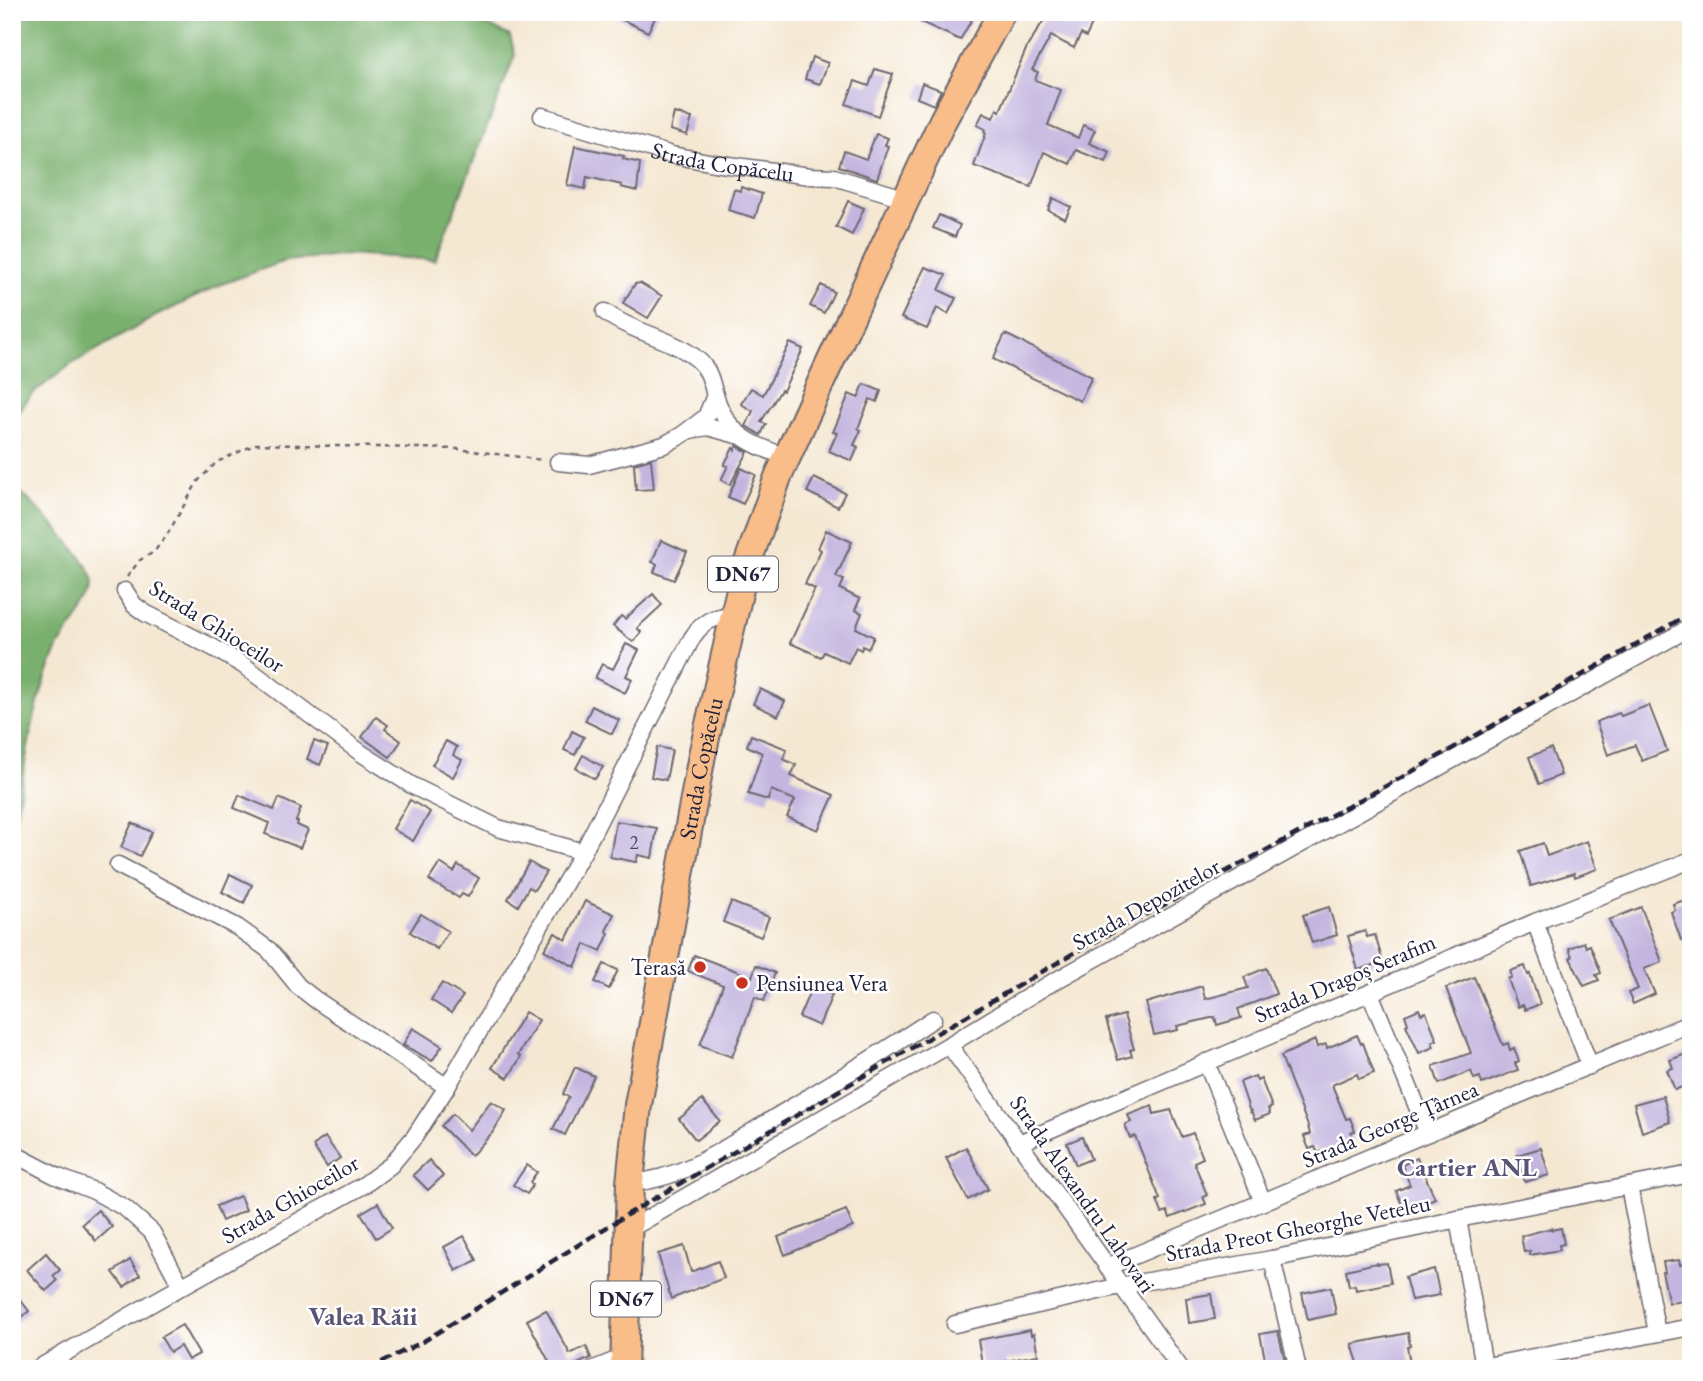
<svg xmlns="http://www.w3.org/2000/svg" width="1703" height="1381" font-family="'EB Garamond',serif">
<rect width="100%" height="100%" fill="#fff"/>
<filter id="ink" filterUnits="userSpaceOnUse"><feTurbulence type="fractalNoise" baseFrequency=".0143" numOctaves="2"/><feDisplacementMap in="SourceGraphic" scale="14" xChannelSelector="R" yChannelSelector="G"/><feConvolveMatrix kernelMatrix="1 2 1 2 8 2 1 2 1" color-interpolation-filters="sRGB"/></filter>
<filter id="wash" filterUnits="userSpaceOnUse"><feTurbulence type="fractalNoise" baseFrequency=".00686" numOctaves="4" result="noise"/><feDisplacementMap in="SourceGraphic" scale="28" xChannelSelector="R" yChannelSelector="G"/><feGaussianBlur stdDeviation="1.57" result="paint"/><feColorMatrix in="noise" values="0 0 0 0 0 0 0 0 0 0 0 0 0 0 0 0 0 1.4 0 .05"/><feComposite in="paint" operator="in"/></filter>
<g filter="url(#wash)">
<rect width="100%" height="100%" fill="#f5e8d3"/>
<g fill="#7ab06e" stroke="#4e6954" stroke-width="2">
<polygon points="12,12 461,12 510,36 515,55 435,260 348,254 285,261 222,284 158,315 70,365 32,394 12,421"/>
<path d="M12,484C31,503 92,559 94,583C95,603 67,630 58,648C32,702 26,762 15,820L12,822Z"/>
</g>
<g id="blocks">
<g fill="#c3b5df">
<polygon points="606,12 658,12 648,32"/>
<polygon points="899,12 960,12 972,19 960,40"/>
<polygon points="1049,12 1098,12 1086,37 1081,34 1074,48 1051,36 1032,70 1038,72 1035,80 1061,90 1048,125 1078,138 1083,125 1095,130 1089,143 1110,152 1106,162 1076,150 1070,164 1044,152 1031,187 974,166 986,133 984,132 985,129 977,125 983,113 993,118 997,109 1000,111 1027,47"/>
<polygon points="812,57 828,63 820,84 805,79"/>
<polygon points="875,69 893,74 878,116 846,104 855,81 869,86"/>
<polygon points="922,83 941,90 934,105 917,98"/>
<polygon points="674,113 692,118 687,135 670,130"/>
<polygon points="876,134 888,138 885,145 888,146 877,179 839,166 844,151 866,159"/>
<polygon points="575,146 624,156 623,159 640,163 637,191 621,187 622,185 587,177 585,189 567,185"/>
<polygon points="741,187 762,194 755,218 728,210 734,189 740,191"/>
<polygon points="1053,198 1071,207 1065,219 1048,210"/>
<polygon points="848,201 864,208 852,235 836,227"/>
<polygon points="939,215 960,225 955,237 933,228"/>
<polygon points="925,267 946,275 939,290 956,298 948,314 937,308 927,329 901,318"/>
<polygon points="640,283 662,296 648,318 623,303 635,284"/>
<polygon points="821,285 834,292 824,313 810,306"/>
<polygon points="1005,334 1092,377 1080,401 993,359"/>
<polygon points="790,343 803,349 783,391 781,390 761,422 766,424 761,435 746,426 753,411 741,404 751,388 763,395"/>
<polygon points="864,384 881,391 877,402 870,399 858,428 861,430 854,445 858,447 852,461 829,451 837,433 833,432 849,394 858,398"/>
<polygon points="737,446 748,452 730,485 721,480 728,466 724,465 733,448 735,450"/>
<polygon points="651,459 654,489 636,490 634,464"/>
<polygon points="741,468 756,475 743,504 728,497"/>
<polygon points="814,478 845,493 838,507 807,492"/>
<polygon points="826,530 852,542 836,577 844,580 840,589 860,599 855,610 862,613 856,628 874,637 868,649 863,646 861,650 856,647 848,663 824,652 821,657 790,643 815,589 805,584 821,550 818,548"/>
<polygon points="661,540 687,552 674,580 654,572 657,564 652,562"/>
<polygon points="653,594 662,605 637,628 641,632 633,642 613,626 621,616 625,619"/>
<polygon points="626,644 639,650 626,676 632,679 625,693 595,678 602,664 613,669"/>
<polygon points="760,689 785,701 778,716 753,704"/>
<polygon points="1649,705 1667,751 1642,761 1635,745 1608,755 1596,722 1619,713 1621,716"/>
<polygon points="592,706 619,720 612,734 585,721"/>
<polygon points="376,717 388,725 385,729 401,741 390,757 362,737"/>
<polygon points="572,731 584,737 575,755 564,750"/>
<polygon points="751,735 787,749 783,759 796,765 791,776 834,795 818,830 787,817 795,800 771,790 768,800 748,794 762,753 747,746"/>
<polygon points="314,741 328,746 320,765 307,759"/>
<polygon points="446,741 457,747 453,755 462,760 453,777 432,765"/>
<polygon points="657,747 672,750 666,780 651,777"/>
<polygon points="1551,748 1561,775 1539,784 1529,757"/>
<polygon points="583,755 603,767 595,779 576,768"/>
<polygon points="239,795 274,810 279,798 301,808 296,821 298,822 297,825 308,830 300,848 265,834 269,823 234,808"/>
<polygon points="410,800 430,812 413,841 393,829"/>
<polygon points="616,821 657,828 652,858 638,855 636,862 610,857"/>
<polygon points="132,823 152,832 140,856 121,847"/>
<polygon points="1587,841 1597,869 1575,877 1574,873 1531,886 1520,851 1543,843 1547,856"/>
<polygon points="529,862 546,872 534,890 529,887 518,906 508,899"/>
<polygon points="440,863 454,872 458,865 479,878 468,897 462,894 459,898 429,880"/>
<polygon points="230,874 252,885 244,903 222,892"/>
<polygon points="1688,899 1691,906 1691,936 1681,940 1671,912 1675,910 1673,904"/>
<polygon points="585,901 614,914 606,931 609,933 601,951 585,944 575,967 544,950 555,933 566,940"/>
<polygon points="731,902 769,917 761,937 723,922"/>
<polygon points="1329,907 1337,935 1312,943 1303,915"/>
<polygon points="1641,907 1662,962 1644,969 1655,994 1633,1004 1628,993 1638,989 1609,920"/>
<polygon points="421,914 448,931 437,949 410,932"/>
<polygon points="1365,931 1367,937 1375,935 1383,962 1358,970 1348,936"/>
<polygon points="1584,942 1586,947 1590,945 1601,973 1596,975 1599,980 1584,986 1570,958 1572,957 1569,948"/>
<polygon points="694,955 752,977 756,965 775,973 764,1001 755,997 732,1057 700,1045 723,985 688,971"/>
<polygon points="604,964 618,970 609,989 595,982"/>
<polygon points="1525,966 1528,975 1530,974 1540,1004 1525,1010 1523,1005 1518,1007 1508,979 1512,977 1510,971"/>
<polygon points="1266,968 1276,994 1238,1009 1241,1018 1217,1025 1215,1017 1177,1026 1178,1030 1154,1035 1146,1003 1202,986 1205,999 1248,988 1244,977"/>
<polygon points="1474,977 1503,1045 1508,1043 1510,1050 1514,1048 1519,1061 1515,1063 1518,1070 1482,1084 1480,1077 1474,1079 1471,1071 1439,1084 1433,1066 1471,1053 1446,988"/>
<polygon points="442,983 463,996 451,1013 431,1000"/>
<polygon points="812,986 832,995 819,1026 799,1017"/>
<polygon points="1419,1009 1421,1014 1426,1012 1437,1040 1432,1042 1434,1047 1419,1053 1406,1025 1408,1024 1405,1015"/>
<polygon points="525,1012 539,1020 518,1055 521,1057 508,1078 492,1068"/>
<polygon points="1124,1015 1134,1049 1130,1050 1132,1056 1118,1060 1106,1020"/>
<polygon points="413,1028 442,1046 432,1061 403,1045"/>
<polygon points="1357,1035 1361,1044 1363,1043 1374,1073 1359,1079 1357,1074 1332,1085 1346,1119 1350,1118 1355,1131 1351,1132 1353,1140 1318,1153 1315,1147 1309,1149 1304,1136 1310,1134 1308,1126 1281,1056 1315,1040 1317,1047 1326,1044 1327,1048"/>
<polygon points="1691,1052 1691,1083 1675,1090 1667,1070 1673,1068 1670,1060"/>
<polygon points="575,1067 594,1076 565,1135 553,1129 569,1097 563,1094"/>
<polygon points="1255,1076 1257,1081 1261,1079 1272,1107 1268,1109 1270,1114 1255,1120 1251,1111 1250,1112 1240,1082"/>
<polygon points="1663,1096 1670,1122 1642,1132 1634,1104"/>
<polygon points="702,1100 720,1121 696,1140 679,1119"/>
<polygon points="491,1101 506,1110 493,1132 471,1156 441,1126 453,1114 469,1130"/>
<polygon points="1152,1106 1154,1114 1171,1110 1182,1137 1193,1133 1203,1158 1194,1162 1207,1195 1203,1197 1206,1204 1170,1218 1167,1211 1162,1213 1157,1200 1160,1199 1135,1136 1130,1138 1125,1125 1131,1122 1128,1115"/>
<polygon points="325,1137 340,1158 327,1167 313,1146"/>
<polygon points="1082,1137 1091,1159 1076,1165 1067,1143"/>
<polygon points="966,1147 988,1189 968,1200 946,1158"/>
<polygon points="1541,1148 1549,1175 1525,1182 1517,1155"/>
<polygon points="1417,1158 1435,1198 1405,1212 1396,1191 1410,1185 1402,1165"/>
<polygon points="429,1160 443,1176 428,1190 413,1175"/>
<polygon points="527,1165 537,1172 530,1182 533,1185 527,1194 513,1185"/>
<polygon points="240,1196 246,1210 222,1221 216,1206"/>
<polygon points="378,1203 392,1228 376,1238 361,1213"/>
<polygon points="98,1210 112,1227 96,1241 82,1224"/>
<polygon points="846,1210 853,1227 785,1255 778,1237"/>
<polygon points="1551,1228 1551,1230 1561,1228 1564,1244 1559,1245 1560,1250 1530,1255 1530,1251 1524,1252 1521,1236"/>
<polygon points="464,1236 477,1260 456,1271 444,1247"/>
<polygon points="684,1246 691,1272 718,1261 724,1278 671,1299 658,1254"/>
<polygon points="46,1253 60,1270 53,1276 57,1281 46,1291 27,1270"/>
<polygon points="130,1260 140,1275 124,1287 113,1272"/>
<polygon points="1679,1260 1680,1265 1684,1264 1689,1294 1684,1295 1685,1301 1669,1303 1662,1272 1665,1272 1663,1262"/>
<polygon points="1376,1263 1377,1264 1387,1263 1391,1283 1356,1290 1355,1285 1349,1286 1346,1270"/>
<polygon points="1434,1269 1440,1295 1411,1300 1405,1277"/>
<polygon points="1331,1287 1336,1314 1308,1320 1302,1293"/>
<polygon points="1211,1294 1215,1319 1189,1323 1186,1298"/>
<polygon points="19,1298 29,1311 12,1326 12,1304"/>
<polygon points="546,1310 570,1354 586,1346 591,1358 566,1369 553,1369 527,1320"/>
<polygon points="182,1325 199,1354 188,1360 180,1346 170,1352 161,1337"/>
<polygon points="1030,1330 1031,1335 1034,1334 1038,1355 1006,1361 1008,1369 983,1369 978,1340"/>
<polygon points="1278,1331 1286,1365 1267,1369 1260,1334"/>
<polygon points="1408,1333 1410,1346 1407,1347 1410,1363 1379,1369 1360,1369 1352,1344"/>
</g>
</g>
</g>
<g filter="url(#ink)">
<use href="#blocks" fill-opacity="0" stroke="#6c6770" stroke-width="2"/>
<g fill="none" stroke-linecap="round" stroke-linejoin="round">
<defs>
<g id="street">
<path id="s1" d="M542,116L672,155L714,163L810,176L834,177L907,199"/>
<path d="M605,312C633,333 670,337 697,359C708,368 711,379 714,392C727,435 747,442 786,457"/>
<polyline points="690,430 708,427 737,435"/>
<polyline points="558,462 589,465 664,445 682,435 706,417 715,395"/>
<polyline points="125,591 134,605 145,613 212,647 243,665 361,753 413,786 498,828 583,852"/>
<polyline points="118,865 237,927 269,950 298,986 316,1000 447,1087"/>
<polyline points="1535,922 1590,1066"/>
<polyline points="1370,993 1428,1133"/>
<polyline points="949,1045 1181,1369"/>
<polyline points="1206,1062 1263,1202"/>
<polyline points="1019,1143 1535,922 1691,860"/>
<polyline points="12,1153 56,1176 94,1191 125,1208 152,1232 181,1286"/>
<path d="M630,1183C686,1179 731,1144 779,1115C831,1084 882,1053 933,1019"/>
<polyline points="1629,1186 1657,1333"/>
<polyline points="1458,1219 1484,1366"/>
<polyline points="628,1230 949,1045 1046,986 1691,627"/>
<polyline points="1272,1259 1298,1369"/>
<polyline points="1107,1267 1691,1023"/>
<polyline points="955,1324 1120,1286 1272,1259 1458,1219 1691,1174"/>
<path d="M37,1369L161,1298L364,1185L391,1165L415,1136L447,1087L583,852L692,638C703,621 713,617 732,615"/>
<polyline points="594,1369 624,1357"/>
<polyline points="1471,1369 1691,1327"/>
</g>
<g id="primary">
<path id="s2" d="M624,1369L630,1183L638,1105L702,755L743,576L778,477L827,369L943,120L1002,12"/>
</g>
</defs>
<use href="#street" stroke="#6c6770" stroke-width="19"/>
<use href="#primary" stroke="#6c6770" stroke-width="30"/>
<polyline stroke="#6c6770" stroke-width="2.5" stroke-dasharray="5 5" stroke-linecap="butt" points="127,577 140,560 154,552 167,535 198,481 217,462 256,444 458,449 543,460"/>
<use href="#street" stroke="#fff" stroke-width="16"/>
<use href="#primary" stroke="#f8bd89" stroke-width="26"/>
<polyline stroke="#22223b" stroke-width="4.5" stroke-dasharray="10 5" stroke-linecap="butt" points="368,1369 424,1341 628,1214 1074,953 1399,779 1691,613"/>
</g>
</g>
<g fill="#c8321e" stroke="#fff" stroke-width="2.5">
<circle cx="700" cy="967" r="7"/>
<circle cx="742" cy="983" r="7"/>
</g>
<g text-anchor="middle" stroke-width="5" stroke-linejoin="round" paint-order="stroke">
<g font-size="19" fill="#4a4764">
<text x="634" y="849">2</text>
</g>
<g fill="#fff" stroke="#646476" stroke-width="2">
<rect x="708" y="556.5" width="70" height="35" rx="5"/>
<rect x="591" y="1281.5" width="70" height="35" rx="5"/>
</g>
<g font-size="21" font-weight="bold" fill="#22223b">
<text x="743" y="581">DN67</text>
<text x="626" y="1306">DN67</text>
</g>
<g font-size="23" fill="#22223b" stroke="#fff">
<text dy="8" stroke="none"><textPath href="#s1" startOffset="187">Strada Copăcelu</textPath></text>
<text transform="translate(217 626) rotate(32)" y="8">Strada Ghioceilor</text>
<text dy="8" stroke="none"><textPath href="#s2" startOffset="607">Strada Copăcelu</textPath></text>
<text transform="translate(1146 904) rotate(-29)" y="8">Strada Depozitelor</text>
<text transform="translate(1345 978) rotate(-23)" y="8">Strada Dragoș Serafim</text>
<text transform="translate(1390 1124) rotate(-23)" y="8">Strada George Țârnea</text>
<text transform="translate(1083 1194) rotate(55)" y="8">Strada Alexandru Lahovari</text>
<text transform="translate(290 1199) rotate(-30)" y="8">Strada Ghioceilor</text>
<text transform="translate(1298 1228) rotate(-11)" y="8">Strada Preot Gheorghe Veteleu</text>
</g>
<g font-size="23" fill="#22223b" stroke="#fff" text-anchor="end">
<text x="686" y="975">Terasă</text>
<text x="756" y="991" text-anchor="start">Pensiunea Vera</text>
</g>
<g font-size="26" font-weight="bold" fill="#5a5574" stroke="#fff">
<text x="1467" y="1176">Cartier ANL</text>
<text x="363" y="1325">Valea Răii</text>
</g>
</g>
<rect width="1703" height="1381" fill="none" stroke="#fff" stroke-width="42"/>
</svg>
